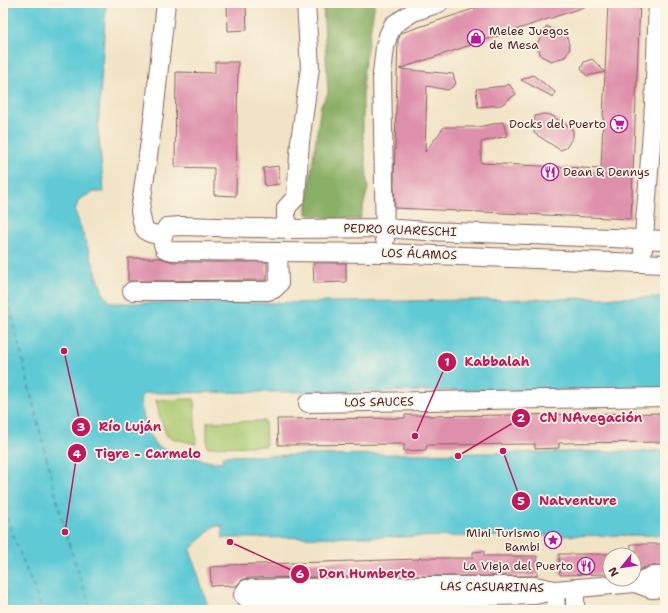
<svg xmlns="http://www.w3.org/2000/svg" width="668" height="613" font-family="'Shantell Sans',sans-serif">
<rect width="100%" height="100%" fill="#fcf5e5"/>
<filter id="ink" filterUnits="userSpaceOnUse"><feTurbulence type="fractalNoise" baseFrequency=".025" numOctaves="2"/><feDisplacementMap in="SourceGraphic" scale="8" xChannelSelector="R" yChannelSelector="G"/><feConvolveMatrix kernelMatrix="1 2 1 2 8 2 1 2 1" color-interpolation-filters="sRGB"/></filter>
<filter id="wash" filterUnits="userSpaceOnUse"><feTurbulence type="fractalNoise" baseFrequency=".012" numOctaves="4" result="noise"/><feDisplacementMap in="SourceGraphic" scale="16" xChannelSelector="R" yChannelSelector="G"/><feGaussianBlur stdDeviation="0.9" result="paint"/><feColorMatrix in="noise" values="0 0 0 0 0 0 0 0 0 0 0 0 0 0 0 0 0 1.4 0 .05"/><feComposite in="paint" operator="in"/></filter>
<g filter="url(#wash)">
<rect width="100%" height="100%" fill="#f1e3c6"/>
<g fill="#accb73" stroke="#7b754f">
<polygon points="194,399 196,444 175,439 167,436 160,418 156,400"/>
<polygon points="265,421 266,446 207,447 207,422"/>
</g>
<polygon fill="#89af65" stroke="#6a6748" points="323,3 375,3 363,73 363,134 368,188 360,219 340,220 307,214 307,200 321,105 328,93"/>
<path fill="#5ecad5" stroke="#547480" d="M3,3H106L98,129L104,192H94L79,199L75,211L104,296L112,303H273L665,297V389L145,393L140,400C142,412 148,434 155,444C156,446 160,447 163,449L210,462H223L222,456L665,451V535L223,538L222,526H214L190,550L209,610H3Z"/>
<g fill="none" stroke-linecap="round" stroke-linejoin="round">
<g stroke="#50525e" stroke-width="1" stroke-dasharray="5 4" stroke-linecap="butt">
<polyline points="3,281 65,532 91,610"/>
<polyline points="3,509 42,610"/>
</g>
</g>
<g id="blocks">
<g fill="#de8fab">
<polygon points="227,3 246,3 247,30 228,31"/>
<polygon points="491,3 589,3 590,5 399,69 453,74 456,84 448,90 427,86 425,152 444,127 478,127 503,122 507,136 481,142 481,163 601,169 605,72 587,76 581,69 584,62 592,59 605,72 608,3 640,3 631,219 395,208 394,184 398,40 401,33"/>
<polygon points="547,26 567,37 570,48 565,57 551,61 541,56 537,44"/>
<polygon points="215,62 238,62 236,196 214,195 214,168 175,167 176,72 215,73"/>
<polygon points="533,75 555,92 553,97 521,80"/>
<polygon points="509,84 516,94 501,105 478,107 476,89 505,86"/>
<polygon points="544,114 551,115 573,130 573,137 566,148 560,150 534,133 535,116"/>
<polygon points="278,166 280,184 265,186 263,168"/>
<polygon points="128,258 160,258 173,262 267,262 267,280 128,281"/>
<polygon points="313,263 346,263 346,282 314,283"/>
<polygon points="665,413 665,442 559,443 559,448 535,449 535,444 427,445 426,450 404,451 404,444 278,445 277,419 405,418 405,415 429,415 429,416"/>
<polygon points="631,544 665,544 665,566 648,566 634,572 634,555 630,555"/>
<polygon points="484,551 484,556 537,556 537,576 414,576 247,578 242,580 236,586 229,586 229,585 211,586 210,567 228,566 228,565 419,559 419,558 473,558 473,552"/>
<polygon points="559,554 610,554 610,574 560,575"/>
</g>
</g>
</g>
<g filter="url(#ink)">
<use href="#blocks" fill-opacity="0" stroke="#846461" stroke-width="1"/>
<g fill="none" stroke-linecap="round" stroke-linejoin="round">
<defs>
<g id="minor">
<polyline points="291,229 286,218 286,208 296,197 300,142 310,68 306,3"/>
<path d="M163,235C142,234 144,230 140,211L154,114L166,3"/>
<polyline points="385,240 382,74 385,47 388,36 393,25 413,12 439,3"/>
<path d="M665,240L426,231L385,228L291,229L181,226L167,227C162,234 161,242 165,249L173,251L384,253L665,264"/>
<polyline points="643,250 654,106 658,3"/>
<polyline points="132,291 268,291 274,289 279,284 278,252"/>
<polyline points="308,403 665,397"/>
<polyline points="635,583 652,589 665,588"/>
<polyline points="575,588 575,610"/>
<polyline points="555,590 535,586 414,586 247,589 243,595 251,602 535,595 555,590 635,583 652,576 665,576"/>
<polyline points="555,590 556,610"/>
</g>
</defs>
<use href="#minor" stroke="#846461" stroke-width="20"/>
<use href="#minor" stroke="#fff" stroke-width="18"/>
</g>
</g>
<defs>
<symbol id="shop-ring" viewBox="-11 -11 22 22"><circle r="9.5" fill="#fcf5e5" stroke="#b5179e" stroke-width="1.5"/><path d="M-5-2.5h2.3a2.7 3.5 0 0 1 5.4 0H5L5.5 6h-11ZM-1.5-2.5h3a1.5 2.3 0 0 0-3 0Z" fill="#b5179e"/></symbol>
<symbol id="supermarket-ring" viewBox="-11 -11 22 22"><circle r="9.5" fill="#fcf5e5" stroke="#b5179e" stroke-width="1.5"/><path d="M-6-5.5h2.5l.6 2H6L4.5 2H-2.5L-4.4-4H-6ZM-1.5 3.2a1.3 1.3 0 1 0 .1 0ZM3 3.2a1.3 1.3 0 1 0 .1 0Z" fill="#b5179e"/></symbol>
<symbol id="restaurant-ring" viewBox="-11 -11 22 22"><circle r="9.5" fill="#fcf5e5" stroke="#b5179e" stroke-width="1.5"/><path d="M-5-6h1v4h1v-4h1v4h1v-4h1v5L-1.5 .5V6h-2V.5L-5-1ZM5-6V6H3V1.5H1.5Q1.5-4 5-6Z" fill="#b5179e"/></symbol>
<symbol id="sight-ring" viewBox="-11 -11 22 22"><circle r="9.5" fill="#fcf5e5" stroke="#b5179e" stroke-width="1.5"/><path d="M0-6L1.8-2.2L6-1.7L2.9 1.2L3.7 5.4L0 3.3L-3.7 5.4L-2.9 1.2L-6-1.7L-1.8-2.2Z" fill="#b5179e"/></symbol>
</defs>
<g fill-rule="evenodd">
<use href="#shop-ring" x="466" y="28" width="20" height="20"/>
<use href="#supermarket-ring" x="609" y="114" width="20" height="20"/>
<use href="#restaurant-ring" x="540" y="162" width="20" height="20"/>
<use href="#sight-ring" x="543" y="530" width="20" height="20"/>
<use href="#restaurant-ring" x="576" y="556" width="20" height="20"/>
</g>
<g text-anchor="middle" stroke-width="3.5" stroke-linejoin="round" paint-order="stroke">
<g font-size="12" fill="#4a1f2b" stroke="#fcf5e5" text-anchor="end">
<text x="489" y="35" text-anchor="start">Melee Juegos<tspan x="489" dy="14">de Mesa</tspan></text>
<text x="606" y="128">Docks del Puerto</text>
<text x="563" y="176" text-anchor="start">Dean &amp; Dennys</text>
<text x="540" y="537">Mini Turismo<tspan x="540" dy="14">Bambi</tspan></text>
<text x="573" y="570">La Vieja del Puerto</text>
</g>
<g font-size="12" fill="#4a1f2b" stroke="#fcf5e5">
<text transform="translate(400 230) rotate(2)" y="4">PEDRO GUARESCHI</text>
<text transform="translate(419 254) rotate(2)" y="4">LOS ÁLAMOS</text>
<text transform="translate(379 402) rotate(-1)" y="4">LOS SAUCES</text>
<text transform="translate(492 587) rotate(1)" y="4">LAS CASUARINAS</text>
</g>
</g>
<path fill="none" stroke="#c2185b" stroke-width="1.5" d="M415 436L447 362M458 456L521 418M64 351L81 427M65 532L77 453M503 451L521 501M230 542L300 574"/>
<g fill="#c2185b" stroke="#fcf5e5" stroke-width="1.5">
<circle cx="415" cy="436" r="4"/>
<circle cx="458" cy="456" r="4"/>
<circle cx="64" cy="351" r="4"/>
<circle cx="65" cy="532" r="4"/>
<circle cx="503" cy="451" r="4"/>
<circle cx="230" cy="542" r="4"/>
<circle cx="447" cy="362" r="10"/>
<circle cx="521" cy="418" r="10"/>
<circle cx="81" cy="427" r="10"/>
<circle cx="77" cy="453" r="10"/>
<circle cx="521" cy="501" r="10"/>
<circle cx="300" cy="574" r="10"/>
</g>
<g font-size="12" text-anchor="middle" font-weight="bold" fill="#fff">
<text x="447" y="366">1</text>
<text x="521" y="422">2</text>
<text x="81" y="431">3</text>
<text x="77" y="458">4</text>
<text x="521" y="505">5</text>
<text x="300" y="578">6</text>
</g>
<g font-size="13" text-anchor="middle" font-weight="bold" fill="#c2185b" stroke="#fcf5e5" stroke-width="3.5" stroke-linejoin="round" paint-order="stroke">
<text x="497" y="366">Kabbalah</text>
<text x="591" y="422">CN NAvegación</text>
<text x="130" y="431">Río Luján</text>
<text x="148" y="458">Tigre - Carmelo</text>
<text x="578" y="505">Natventure</text>
<text x="367" y="578">Don Humberto</text>
</g>
<rect width="668" height="613" fill="none" stroke="#fcf5e5" stroke-width="16"/>
<g transform="translate(622 567) rotate(240)"><circle r="19" fill="#fcf5e5" stroke="#b59f9b"/>
<path d="M0-3L7 15L0 10L-7 15Z" fill="#b5179e"/>
<text y="-6" font-size="11" font-weight="bold" text-anchor="middle" fill="#4a1f2b">N</text>
</g>
</svg>
